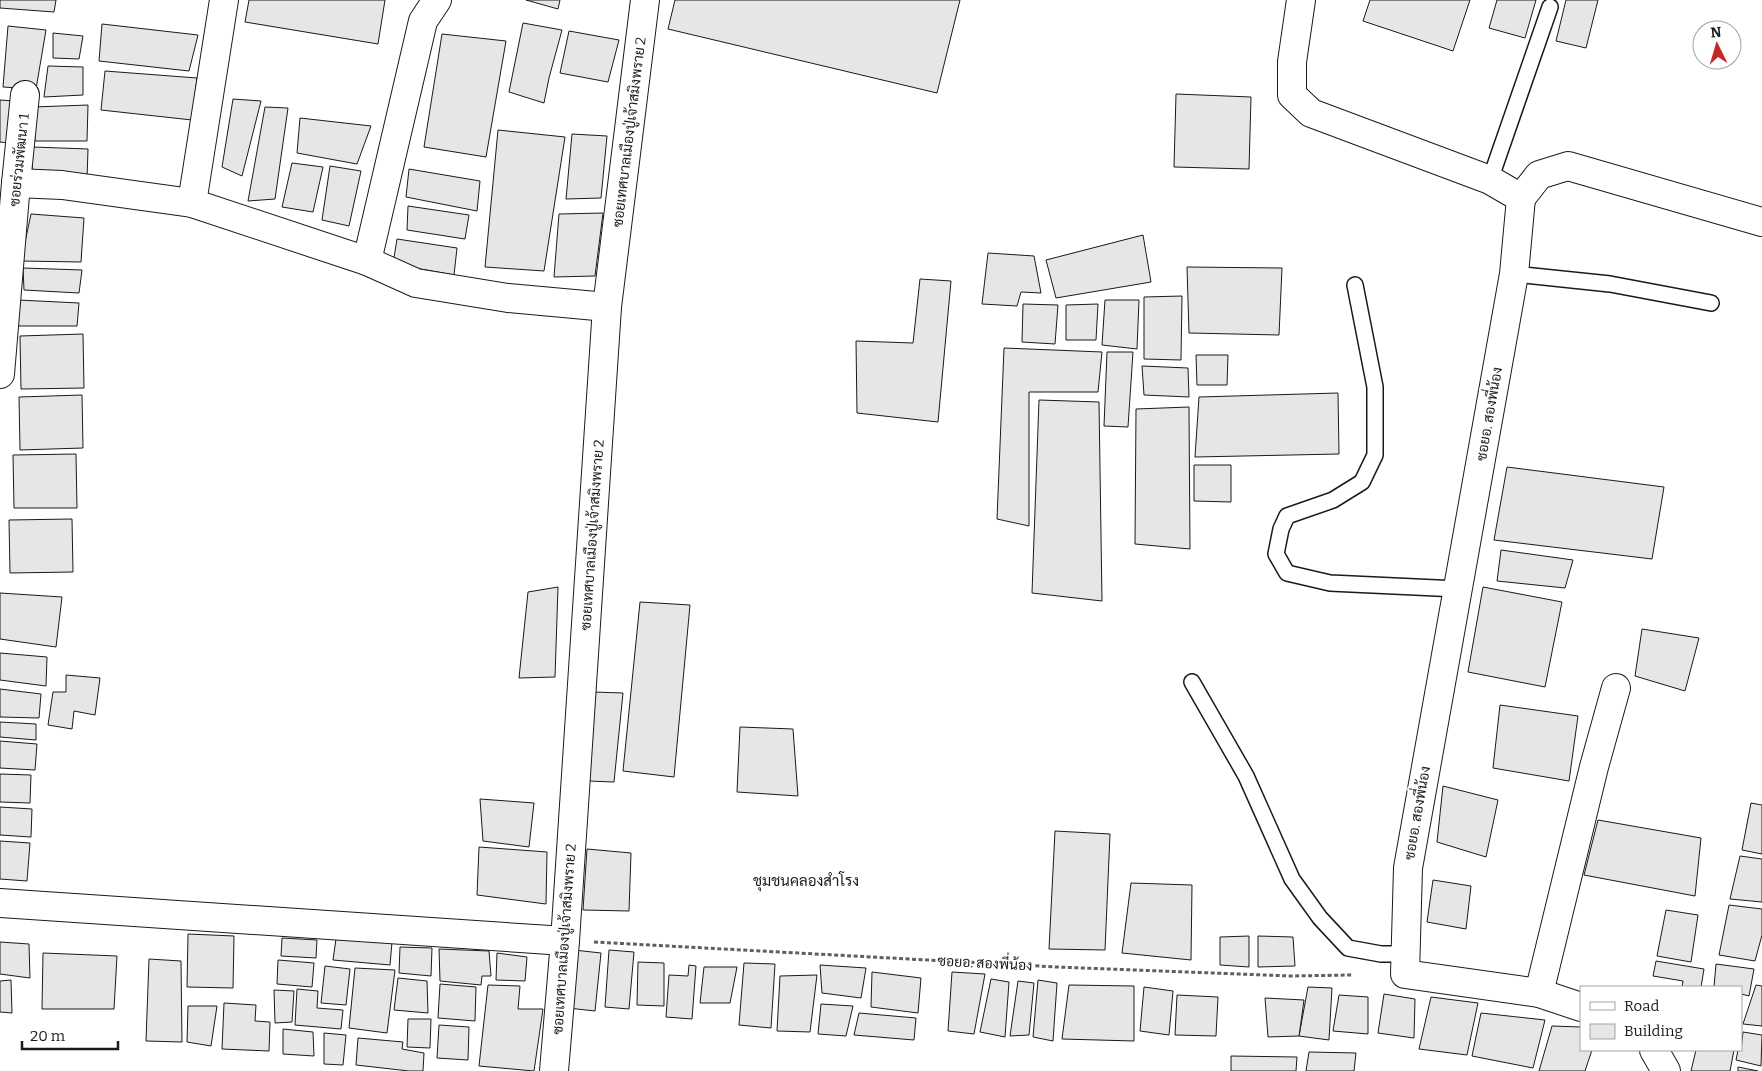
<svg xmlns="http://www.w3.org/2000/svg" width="1762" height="1071" font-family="Bitter,Sarabun,serif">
<rect width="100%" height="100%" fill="#fff"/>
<g fill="#e6e6e6" stroke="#1a1a1a">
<polygon points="0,0 56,0 54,12 0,8"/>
<polygon points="249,0 385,0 378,44 245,22"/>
<polygon points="526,0 560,0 558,9"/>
<polygon points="675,0 960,0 937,93 668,29"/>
<polygon points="1370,0 1470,0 1453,51 1363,21"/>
<polygon points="1497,0 1536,0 1525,38 1489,28"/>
<polygon points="1566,0 1598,0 1586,48 1556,41"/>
<polygon points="523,23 562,30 549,78 544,103 509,92"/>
<polygon points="102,24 198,35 189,71 99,61"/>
<polygon points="8,26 46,30 36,89 3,87"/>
<polygon points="569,31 619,40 608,82 560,73"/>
<polygon points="53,33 83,36 79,59 53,58"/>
<polygon points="442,34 506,41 486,157 424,147"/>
<polygon points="48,66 83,67 83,95 44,97"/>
<polygon points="105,71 197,78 192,120 101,110"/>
<polygon points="1176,94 1251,97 1249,169 1174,167"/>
<polygon points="233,99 261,101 242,176 222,167"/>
<polygon points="0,100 14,101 9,143 0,142"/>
<polygon points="88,105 87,141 35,141 33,107"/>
<polygon points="265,107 288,108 275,199 248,201"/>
<polygon points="300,118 371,126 357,164 297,153"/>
<polygon points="498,130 565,137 544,271 485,267"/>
<polygon points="572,134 607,136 601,198 566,199"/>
<polygon points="33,147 88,149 87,179 32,174"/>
<polygon points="292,163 323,167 313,212 282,207"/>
<polygon points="330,166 361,171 349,226 322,220"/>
<polygon points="409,169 480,181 477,211 406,197"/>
<polygon points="408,206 469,215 465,239 407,230"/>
<polygon points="603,213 595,276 554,277 559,214"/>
<polygon points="31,214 84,218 81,262 21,261"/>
<polygon points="1143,235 1151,282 1056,298 1046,260"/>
<polygon points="397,239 457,248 454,275 393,264"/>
<polygon points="988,253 1034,256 1041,293 1021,292 1017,306 982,304"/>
<polygon points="1187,267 1282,268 1279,335 1189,333"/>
<polygon points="23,268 82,270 79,293 24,290"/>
<polygon points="920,279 951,281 938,422 857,413 856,341 913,343"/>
<polygon points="1182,296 1181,360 1144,359 1144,297"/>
<polygon points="18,300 79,303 77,326 18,326"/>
<polygon points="1105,300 1139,300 1137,349 1102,345"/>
<polygon points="1023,304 1058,305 1055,344 1022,342"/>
<polygon points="1098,304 1096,340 1066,340 1066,305"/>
<polygon points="83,334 84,388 21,389 20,336"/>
<polygon points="1004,348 1102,352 1098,392 1029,392 1029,526 997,519"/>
<polygon points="1107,352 1133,352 1128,427 1104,426"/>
<polygon points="1196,355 1228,355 1227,385 1197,385"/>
<polygon points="1142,366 1188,368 1189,397 1144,395"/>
<polygon points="1338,393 1339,454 1195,457 1199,397"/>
<polygon points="82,395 83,448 20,450 19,397"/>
<polygon points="1039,400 1099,402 1102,601 1032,593"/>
<polygon points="1189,407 1190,549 1135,544 1136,409"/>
<polygon points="76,454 77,508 14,508 13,455"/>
<polygon points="1194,465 1231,465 1231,502 1194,501"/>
<polygon points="1507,467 1664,487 1652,559 1494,540"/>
<polygon points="72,519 73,572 10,573 9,520"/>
<polygon points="1501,550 1573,560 1565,588 1497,581"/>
<polygon points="558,587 555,677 519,678 528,592"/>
<polygon points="1483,587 1562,602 1545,687 1468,672"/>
<polygon points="0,593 62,597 56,647 0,639"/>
<polygon points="640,602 690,605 674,777 623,771"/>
<polygon points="1642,629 1699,638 1685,691 1635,676"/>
<polygon points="0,653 47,657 46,686 0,680"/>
<polygon points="66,675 100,678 95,715 74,711 72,729 48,725 53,692 66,692"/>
<polygon points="0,689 41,694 39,718 0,717"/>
<polygon points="593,692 623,693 614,782 588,781"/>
<polygon points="1500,705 1578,716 1569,781 1493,768"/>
<polygon points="0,722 36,724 36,740 0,737"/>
<polygon points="740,727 793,729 798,796 737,792"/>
<polygon points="0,741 37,744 35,770 0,768"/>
<polygon points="0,774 31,775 30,803 0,802"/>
<polygon points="1443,786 1498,800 1486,857 1437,842"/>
<polygon points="480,799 534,803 529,847 483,841"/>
<polygon points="1751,803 1762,805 1762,854 1742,850"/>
<polygon points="0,807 32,809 31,837 0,835"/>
<polygon points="1598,820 1701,838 1695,896 1584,875"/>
<polygon points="1055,831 1110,834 1105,950 1049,949"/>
<polygon points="0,841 30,843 27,881 0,879"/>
<polygon points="479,847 547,852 546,904 477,895"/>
<polygon points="587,849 631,853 629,911 583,910"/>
<polygon points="1740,856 1762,859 1762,902 1730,899"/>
<polygon points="1433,880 1471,886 1466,929 1427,922"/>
<polygon points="1131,883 1192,885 1191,960 1122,953"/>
<polygon points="1729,905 1762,909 1762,935 1755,961 1719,955"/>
<polygon points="1666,910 1698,915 1691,962 1657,956"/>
<polygon points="188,934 234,936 233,988 187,987"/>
<polygon points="1249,936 1249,967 1220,965 1220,937"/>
<polygon points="1258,936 1293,937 1295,966 1258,967"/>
<polygon points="282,938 317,940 316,958 281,956"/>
<polygon points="336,939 392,942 390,965 333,960"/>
<polygon points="0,942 29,944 30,978 0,974"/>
<polygon points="400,947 432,948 431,976 399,973"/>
<polygon points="439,949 489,951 491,976 482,976 481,985 440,981"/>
<polygon points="574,950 601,953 595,1011 568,1008"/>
<polygon points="609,950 634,952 629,1009 605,1007"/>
<polygon points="43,953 117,956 114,1009 42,1009"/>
<polygon points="497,953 527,957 525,981 496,980"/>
<polygon points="149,959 181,961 182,1042 146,1041"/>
<polygon points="278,960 314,963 312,987 277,984"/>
<polygon points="1656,961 1704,969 1701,987 1682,987 1683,981 1653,976"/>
<polygon points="638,962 664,963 664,1006 637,1005"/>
<polygon points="744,963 775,964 771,1028 739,1025"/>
<polygon points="1716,964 1754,969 1749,996 1741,994 1741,987 1714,987"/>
<polygon points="689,965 696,966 692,1019 666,1017 669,975 688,976"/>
<polygon points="820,965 866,968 861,998 822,993"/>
<polygon points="325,966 350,969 346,1005 321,1003"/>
<polygon points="704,967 737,967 730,1003 700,1003"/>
<polygon points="355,968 395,970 387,1033 349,1028"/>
<polygon points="872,972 921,978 918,1013 871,1007"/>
<polygon points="952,972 985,974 974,1034 948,1031"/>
<polygon points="817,975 810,1032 777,1031 780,976"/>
<polygon points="398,978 427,981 428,1013 394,1010"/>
<polygon points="991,979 1009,982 1005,1037 980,1032"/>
<polygon points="11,980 12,1013 0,1012 0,981"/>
<polygon points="1038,980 1057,983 1053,1041 1033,1037"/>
<polygon points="1018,981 1034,983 1029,1035 1010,1036"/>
<polygon points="440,984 476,987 475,1021 438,1018"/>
<polygon points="488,985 520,986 518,1009 543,1009 534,1071 479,1066"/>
<polygon points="1069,985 1134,986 1134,1041 1062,1039"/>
<polygon points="1756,985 1762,986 1762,1026 1743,1024"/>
<polygon points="1144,987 1173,991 1169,1035 1140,1031"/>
<polygon points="1308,987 1332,988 1329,1040 1299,1036"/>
<polygon points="297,989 318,991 317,1008 343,1010 341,1029 295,1025"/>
<polygon points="274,990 294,991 292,1022 275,1023"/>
<polygon points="1384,994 1415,999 1414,1038 1378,1033"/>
<polygon points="1177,995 1218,997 1216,1036 1175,1035"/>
<polygon points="1339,995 1368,997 1368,1034 1333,1031"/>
<polygon points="1431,997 1478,1003 1467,1055 1419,1049"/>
<polygon points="1265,998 1304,1000 1299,1036 1268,1037"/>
<polygon points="224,1003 256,1005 255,1021 270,1022 269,1051 222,1049"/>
<polygon points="821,1004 853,1006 846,1036 818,1034"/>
<polygon points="188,1006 217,1006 211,1046 187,1042"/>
<polygon points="859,1013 916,1018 914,1040 854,1035"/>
<polygon points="1481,1013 1545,1020 1533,1068 1472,1056"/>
<polygon points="408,1019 431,1019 430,1048 407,1047"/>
<polygon points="439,1025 469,1027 468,1060 437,1058"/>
<polygon points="1552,1026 1581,1027 1581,1050 1592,1050 1585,1071 1539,1071"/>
<polygon points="283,1029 313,1032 314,1056 283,1054"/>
<polygon points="1743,1032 1762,1035 1761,1066 1736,1060 1738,1050 1741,1050"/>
<polygon points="324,1033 346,1035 343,1065 324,1064"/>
<polygon points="358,1038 403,1042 402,1049 424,1053 423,1071 409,1071 356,1065"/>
<polygon points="1696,1050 1734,1050 1730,1071 1691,1071"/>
<polygon points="1309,1052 1356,1053 1354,1071 1306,1071"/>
<polygon points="1231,1056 1297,1057 1296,1071 1231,1071"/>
<polygon points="1738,1067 1758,1071 1738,1071"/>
</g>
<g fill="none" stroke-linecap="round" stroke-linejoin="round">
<defs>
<g id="service">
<polyline points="1490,180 1550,7"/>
<polyline points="1514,274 1610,284 1711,303"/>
<polyline points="1355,285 1375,387 1375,455 1362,482 1333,500 1287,516 1281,529 1276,554 1287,573 1330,583 1458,589"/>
<polyline points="1192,682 1246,776 1292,879 1320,918 1348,948 1381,954 1405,954"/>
</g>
<g id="minor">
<polyline points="1301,0 1292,62 1292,95 1311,113 1490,180 1521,198 1514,274 1408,868 1405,974 1539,993 1581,1007"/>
<polyline points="16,183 62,185 192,203 367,261 416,283 508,298 607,307"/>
<polyline points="1521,198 1539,175 1568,166 1762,222"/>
<polyline points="192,203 224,0"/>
<polyline points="367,261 423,21 437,0"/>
<polyline points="0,374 16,183 25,95"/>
<polyline points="0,903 565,941"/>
<polyline points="1539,993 1594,767 1616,688"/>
<polyline points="1654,1050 1666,1071"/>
<polyline points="554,1071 565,941 607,307 645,0"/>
</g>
</defs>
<use href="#service" stroke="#1a1a1a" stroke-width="18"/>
<use href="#minor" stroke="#1a1a1a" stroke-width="30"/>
<polyline stroke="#5f5f5f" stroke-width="3" stroke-dasharray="4 2.5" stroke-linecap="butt" points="594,942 1057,967 1291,976 1352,975"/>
<use href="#service" stroke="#fff" stroke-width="15"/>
<use href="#minor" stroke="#fff" stroke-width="28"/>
</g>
<g text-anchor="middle" stroke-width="4" stroke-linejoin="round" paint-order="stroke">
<g font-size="14" fill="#1a1a1a" stroke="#fff">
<text transform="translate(629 132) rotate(-83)" y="5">ซอยเทศบาลเมืองปู่เจ้าสมิงพราย 2</text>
<text transform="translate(19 160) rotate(-84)" y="5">ซอยร่วมพัฒนา 1</text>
<text transform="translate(1489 414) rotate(-80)" y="5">ซอยอ. สองพี่น้อง</text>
<text transform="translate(592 535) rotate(-86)" y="5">ซอยเทศบาลเมืองปู่เจ้าสมิงพราย 2</text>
<text transform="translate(1417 813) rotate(-80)" y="5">ซอยอ. สองพี่น้อง</text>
<text transform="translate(564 939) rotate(-86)" y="5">ซอยเทศบาลเมืองปู่เจ้าสมิงพราย 2</text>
<text transform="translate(985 963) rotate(3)" y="5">ซอยอ. สองพี่น้อง</text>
</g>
<g font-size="15" fill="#1a1a1a" stroke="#fff">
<text x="806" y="886">ชุมชนคลองสำโรง</text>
</g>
</g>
<rect x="1580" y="986" width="162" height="65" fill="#ffffff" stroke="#a3a3a3"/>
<rect x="1590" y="1002" width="25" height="8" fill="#ffffff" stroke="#a3a3a3"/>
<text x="1624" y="1011" font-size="15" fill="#1a1a1a">Road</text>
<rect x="1590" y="1024" width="25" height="15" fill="#e6e6e6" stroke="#a3a3a3"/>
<text x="1624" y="1036" font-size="15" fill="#1a1a1a">Building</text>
<g transform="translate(1717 45) rotate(355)"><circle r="24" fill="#ffffff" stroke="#a3a3a3"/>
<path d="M0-4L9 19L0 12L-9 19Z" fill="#c62828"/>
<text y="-8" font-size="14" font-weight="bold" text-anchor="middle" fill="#1a1a1a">N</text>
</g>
<path d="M22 1041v8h96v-8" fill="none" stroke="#1a1a1a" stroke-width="2.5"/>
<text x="30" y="1041" font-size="15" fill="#1a1a1a" stroke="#ffffff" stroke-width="4" paint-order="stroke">20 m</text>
</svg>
